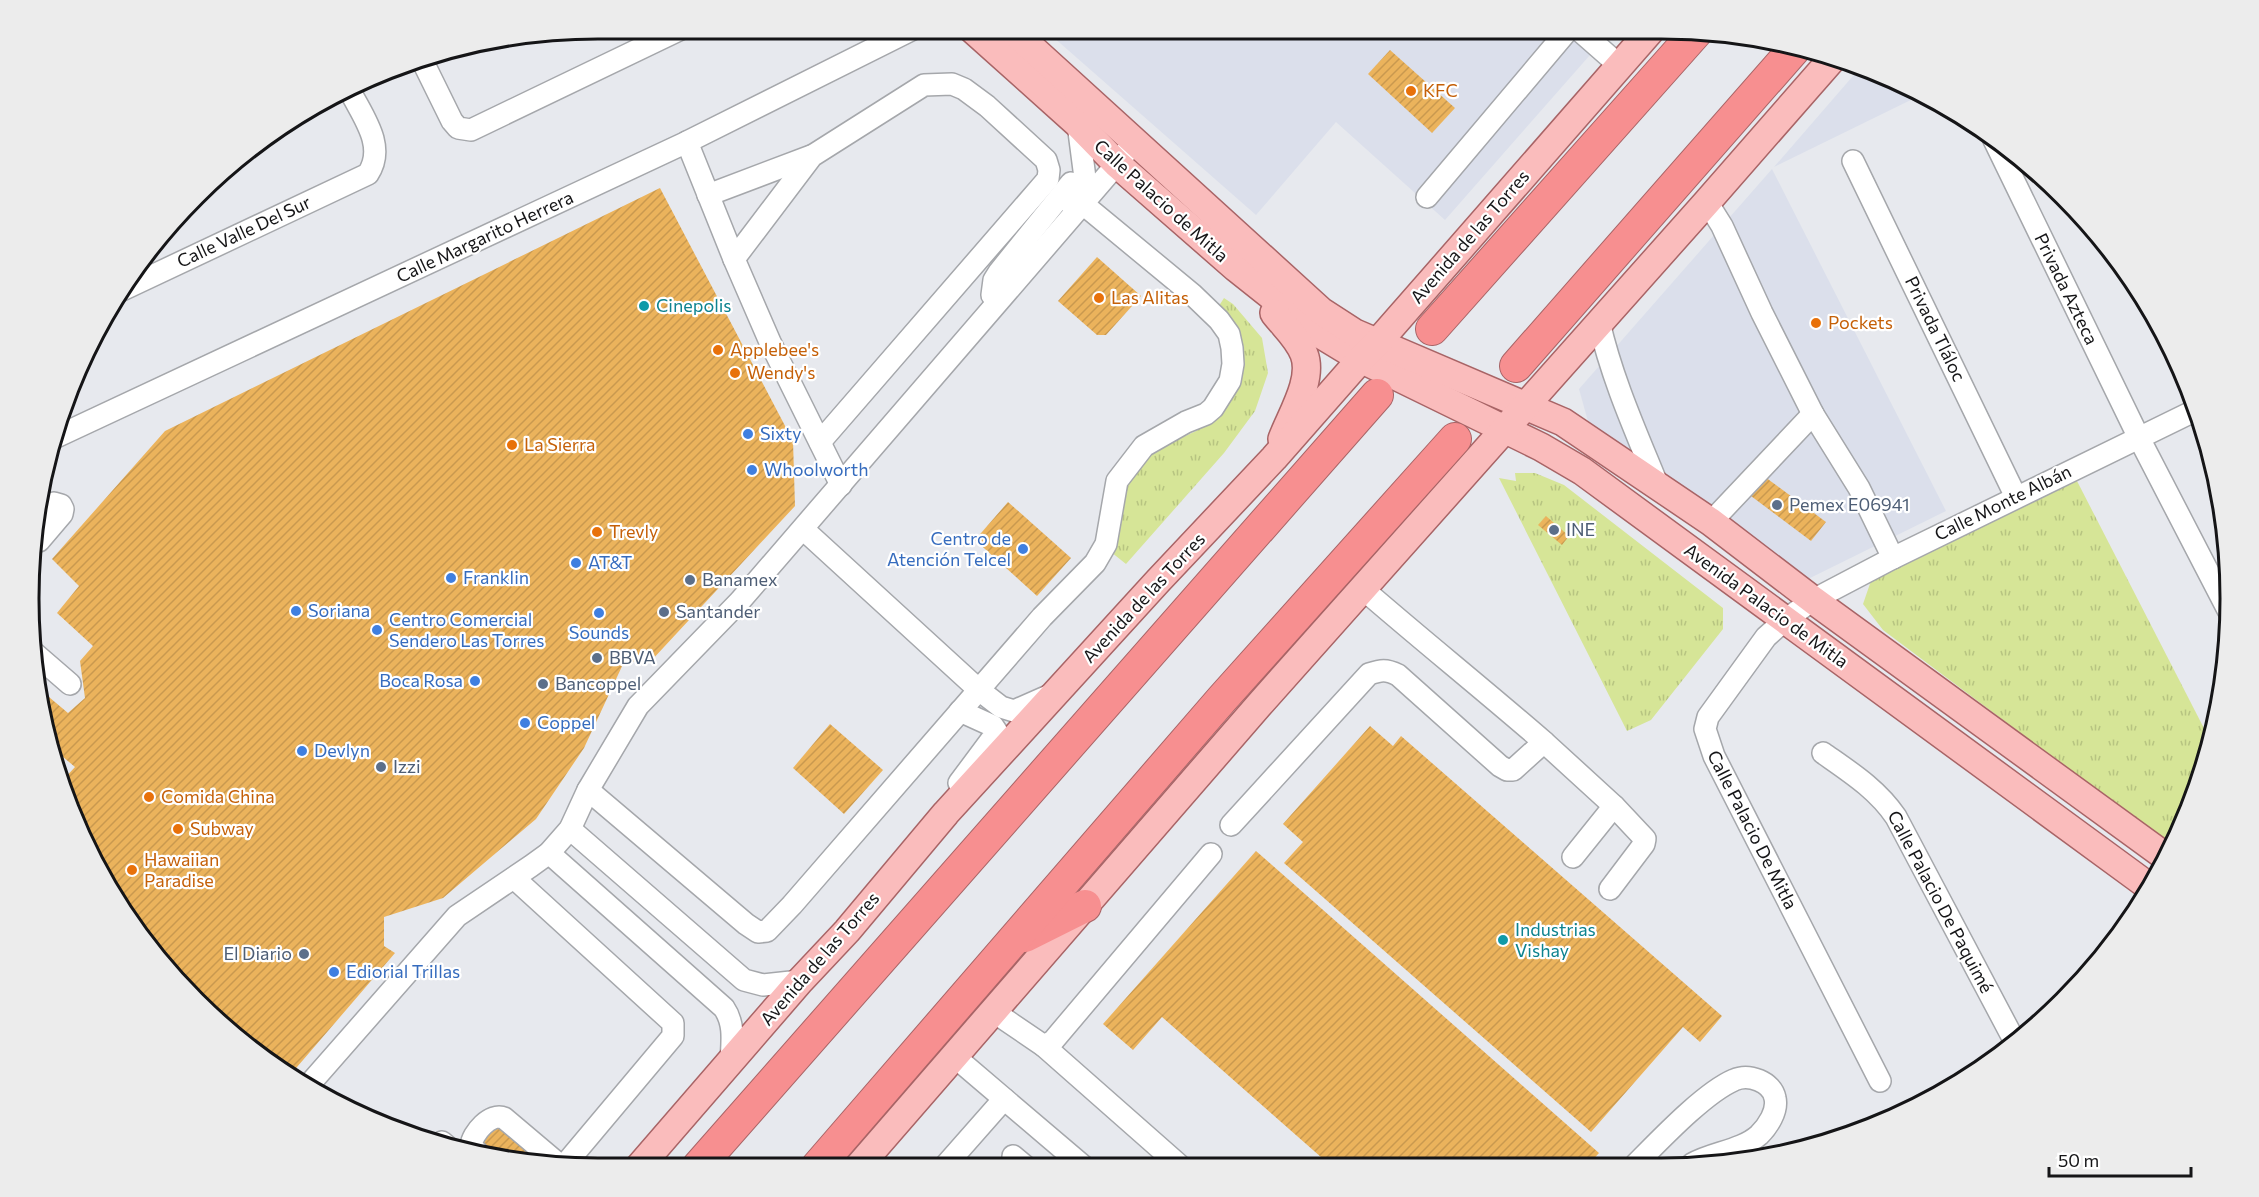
<svg xmlns="http://www.w3.org/2000/svg" width="2259" height="1197" font-family="Commissioner,sans-serif">
<defs>
<pattern id="grass-tufts" width="24" height="20" patternUnits="userSpaceOnUse" patternTransform="scale(1.5)"><rect width="24" height="20" fill="#d6e597"/><path d="M3 7l-1-3M5 7V3M7 7l1-3M15 17l-1-3M17 17v-4M19 17l1-3" fill="none" stroke="#b7c481"/></pattern>
<pattern id="building-hatch" width="6" height="6" patternUnits="userSpaceOnUse" patternTransform="scale(1.5)"><rect width="6" height="6" fill="#ebb35c"/><path d="M-1 1l2-2M0 6l6-6M5 7l2-2" fill="none" stroke="#c9994f"/></pattern>
</defs>
<rect width="100%" height="100%" fill="#e7e9ee"/>
<g fill="#dbdfeb">
<polygon points="1044,29 1612,30 1445,220 1336,122 1256,215"/>
<polygon points="1859,69 1921,95 1774,167"/>
<polygon points="1772,169 1946,511 1804,581 1589,425 1579,389"/>
</g>
<g fill="url(#grass-tufts)">
<polygon points="1224,298 1233,304 1262,338 1268,373 1255,411 1224,453 1126,564 1111,552 1118,497 1138,458 1196,431 1220,413 1236,386 1215,312"/>
<polygon points="1515,473 1535,473 1564,485 1723,608 1723,629 1651,720 1627,731 1499,478 1516,481"/>
<polygon points="2077,481 2210,740 2200,781 2171,846 1883,630 1863,604 1873,575"/>
</g>
<g fill="url(#building-hatch)">
<polygon points="1522,30 1534,30 1529,36"/>
<polygon points="1390,50 1455,108 1432,133 1368,74"/>
<polygon points="660,188 793,441 795,506 651,661 624,662 584,748 536,819 443,898 384,917 384,946 395,953 291,1074 170,975 72,817 63,780 75,767 56,751 43,692 68,713 85,698 80,661 93,646 57,613 79,586 52,559 165,431"/>
<polygon points="1097,257 1141,296 1106,335 1097,335 1058,301"/>
<polygon points="1765,477 1826,522 1811,541 1751,496"/>
<polygon points="1008,502 1071,558 1037,596 975,540"/>
<polygon points="1546,516 1569,536 1562,545 1538,525"/>
<polygon points="830,724 883,770 844,814 793,768"/>
<polygon points="1370,726 1393,746 1401,736 1722,1016 1700,1042 1683,1027 1591,1132 1284,863 1303,842 1283,824"/>
<polygon points="1256,851 1599,1153 1589,1164 1330,1165 1162,1017 1133,1050 1103,1024"/>
<polygon points="499,1123 544,1164 486,1155 478,1147"/>
</g>
<g fill="none" stroke-linecap="round" stroke-linejoin="round">
<defs>
<g id="minor">
<polyline points="1579,30 1620,66"/>
<polyline points="421,58 452,121 458,128 471,130 681,29"/>
<polyline points="1994,140 2139,438 2228,610"/>
<polyline points="687,142 734,259 770,342 841,485"/>
<polyline points="1853,161 2016,497"/>
<polyline points="708,195 811,156"/>
<polyline points="1427,197 1568,30"/>
<polyline points="1069,202 1084,183 1085,178 1078,124"/>
<polyline points="1707,202 1722,226 1762,313 1813,414 1859,488 1893,558"/>
<polyline points="734,259 812,156 924,85 952,84 964,89 987,106 1046,160 1049,170 1048,179 820,442"/>
<path d="M120,291L368,174C386,147 364,118 351,93"/>
<polyline points="992,295 994,280 999,272 1071,183"/>
<path d="M1599,322C1612,379 1636,432 1658,486"/>
<polyline points="54,438 687,142 913,29"/>
<polyline points="1711,522 1813,414"/>
<polyline points="803,529 979,690 1001,707 1014,711 1048,696"/>
<polyline points="39,541 62,514 63,509 61,505 54,503 42,508"/>
<path d="M1363,589C1423,641 1484,690 1544,742"/>
<polyline points="33,652 70,684"/>
<path d="M1823,753C1850,772 1877,789 1896,817L2014,1040"/>
<polyline points="959,783 997,732 993,726 960,711"/>
<polyline points="588,790 746,924 758,932 767,931 792,905 1042,617 1095,563 1106,544 1117,481 1144,446 1186,422 1206,414 1213,408 1230,381 1233,364 1232,348 1229,334 1219,320 1192,294 1083,204"/>
<path d="M1231,825L1369,674C1381,670 1386,669 1398,675L1500,766L1507,770H1513L1544,742L1614,806L1573,857"/>
<polyline points="570,829 744,980 763,985 800,981"/>
<path d="M549,853L724,1008C735,1024 732,1042 731,1061"/>
<polyline points="514,878 673,1023 673,1036 563,1167"/>
<polyline points="1610,889 1644,844 1645,839 1614,806"/>
<polyline points="994,1012 1044,1046 1053,1041 1211,854"/>
<polyline points="1044,1046 1179,1165"/>
<polyline points="955,1057 1083,1166"/>
<polyline points="1880,1081 1714,756 1705,729 1708,717 1766,637 1785,620 1813,600 1893,558 2196,410"/>
<polyline points="307,1087 457,916 531,866 549,853 570,829 588,790 638,706 740,601 1117,164 1126,152"/>
<polyline points="442,1142 449,1148"/>
<path d="M479,1154L471,1146C472,1133 491,1112 504,1118L562,1167"/>
<polyline points="1013,1156 1025,1166"/>
<path d="M1636,1164C1660,1140 1704,1093 1734,1080C1749,1073 1772,1082 1775,1098C1778,1111 1768,1126 1759,1135C1741,1151 1713,1152 1692,1164"/>
<polyline points="945,1166 1004,1099"/>
</g>
<g id="major">
<polyline points="972,29 1078,124 1117,164 1236,268 1318,333 1361,359 1541,447 1582,471 2151,888"/>
<polyline points="1011,29 1321,311 1355,333 1563,422 1711,522 1813,600 2166,857"/>
<path d="M1274,313C1284,326 1298,338 1304,354C1314,379 1291,415 1282,439"/>
<polyline points="859,1166 1259,705 1707,202 1833,58"/>
<polyline points="639,1167 800,981 847,931 946,813 1158,581 1274,458 1361,359 1378,342 1651,30"/>
</g>
<g id="highway">
<polyline points="1432,329 1698,30"/>
<polyline points="1516,366 1797,46"/>
<polyline points="1025,936 1085,906"/>
<polyline points="698,1167 1377,395"/>
<polyline points="817,1167 1222,699 1455,439"/>
</g>
</defs>
<use href="#minor" stroke="#a5a7ab" stroke-width="24"/>
<use href="#major" stroke="#a86466" stroke-width="30"/>
<use href="#highway" stroke="#a86466" stroke-width="34"/>
<use href="#minor" stroke="#fff" stroke-width="21"/>
<use href="#major" stroke="#fabcbc" stroke-width="27"/>
<use href="#highway" stroke="#f78f90" stroke-width="32"/>
</g>
<g fill="#e8710a" stroke="#fff" stroke-width="2">
<circle cx="1411" cy="91" r="6"/>
<circle cx="1099" cy="298" r="6"/>
<circle cx="1816" cy="323" r="6"/>
<circle cx="718" cy="350" r="6"/>
<circle cx="735" cy="373" r="6"/>
<circle cx="512" cy="445" r="6"/>
<circle cx="597" cy="532" r="6"/>
<circle cx="149" cy="797" r="6"/>
<circle cx="178" cy="829" r="6"/>
<circle cx="132" cy="870" r="6"/>
</g>
<g fill="#0f9aa8" stroke="#fff" stroke-width="2">
<circle cx="644" cy="306" r="6"/>
<circle cx="1503" cy="940" r="6"/>
</g>
<g fill="#3f7fe0" stroke="#fff" stroke-width="2">
<circle cx="748" cy="434" r="6"/>
<circle cx="752" cy="470" r="6"/>
<circle cx="1023" cy="549" r="6"/>
<circle cx="576" cy="563" r="6"/>
<circle cx="451" cy="578" r="6"/>
<circle cx="296" cy="611" r="6"/>
<circle cx="599" cy="613" r="6"/>
<circle cx="377" cy="630" r="6"/>
<circle cx="475" cy="681" r="6"/>
<circle cx="525" cy="723" r="6"/>
<circle cx="302" cy="751" r="6"/>
<circle cx="334" cy="972" r="6"/>
</g>
<g fill="#5c6f8a" stroke="#fff" stroke-width="2">
<circle cx="1777" cy="505" r="6"/>
<circle cx="1554" cy="530" r="6"/>
<circle cx="690" cy="580" r="6"/>
<circle cx="664" cy="612" r="6"/>
<circle cx="597" cy="658" r="6"/>
<circle cx="543" cy="684" r="6"/>
<circle cx="381" cy="767" r="6"/>
<circle cx="304" cy="954" r="6"/>
</g>
<g text-anchor="middle" stroke-width="4.5" stroke-linejoin="round" paint-order="stroke">
<g font-size="18" fill="#c56008" stroke="#fff" text-anchor="start">
<text x="1423" y="97">KFC</text>
<text x="1111" y="304">Las Alitas</text>
<text x="1828" y="329">Pockets</text>
<text x="730" y="356">Applebee's</text>
<text x="747" y="379">Wendy's</text>
<text x="524" y="451">La Sierra</text>
<text x="609" y="538">Trevly</text>
<text x="161" y="803">Comida China</text>
<text x="190" y="835">Subway</text>
<text x="144" y="866">Hawaiian<tspan x="144" dy="21">Paradise</tspan></text>
</g>
<g font-size="18" fill="#151517" stroke="#fff">
<text transform="translate(1161 201) rotate(42)" y="6">Calle Palacio de Mitla</text>
<text transform="translate(244 232) rotate(-25)" y="6">Calle Valle Del Sur</text>
<text transform="translate(485 237) rotate(-25)" y="6">Calle Margarito Herrera</text>
<text transform="translate(1470 237) rotate(-49)" y="6">Avenida de las Torres</text>
<text transform="translate(2066 289) rotate(64)" y="6">Privada Azteca</text>
<text transform="translate(1935 329) rotate(64)" y="6">Privada Tláloc</text>
<text transform="translate(2003 503) rotate(-26)" y="6">Calle Monte Albán</text>
<text transform="translate(1144 598) rotate(-47)" y="6">Avenida de las Torres</text>
<text transform="translate(1766 606) rotate(36)" y="6">Avenida Palacio de Mitla</text>
<text transform="translate(1752 830) rotate(63)" y="6">Calle Palacio De Mitla</text>
<text transform="translate(1940 902) rotate(62)" y="6">Calle Palacio De Paquimé</text>
<text transform="translate(820 959) rotate(-49)" y="6">Avenida de las Torres</text>
</g>
<g font-size="18" fill="#0d838f" stroke="#fff" text-anchor="start">
<text x="656" y="312">Cinepolis</text>
<text x="1515" y="936">Industrias<tspan x="1515" dy="21">Vishay</tspan></text>
</g>
<g font-size="18" fill="#366cbe" stroke="#fff" text-anchor="start">
<text x="760" y="440">Sixty</text>
<text x="764" y="476">Whoolworth</text>
<text x="1011" y="545" text-anchor="end">Centro de<tspan x="1011" dy="21">Atención Telcel</tspan></text>
<text x="588" y="569">AT&amp;T</text>
<text x="463" y="584">Franklin</text>
<text x="308" y="617">Soriana</text>
<text x="389" y="626">Centro Comercial<tspan x="389" dy="21">Sendero Las Torres</tspan></text>
<text x="599" y="639" text-anchor="middle">Sounds</text>
<text x="463" y="687" text-anchor="end">Boca Rosa</text>
<text x="537" y="729">Coppel</text>
<text x="314" y="757">Devlyn</text>
<text x="346" y="978">Ediorial Trillas</text>
</g>
<g font-size="18" fill="#4e5e75" stroke="#fff" text-anchor="start">
<text x="1789" y="511">Pemex E06941</text>
<text x="1566" y="536">INE</text>
<text x="702" y="586">Banamex</text>
<text x="676" y="618">Santander</text>
<text x="609" y="664">BBVA</text>
<text x="555" y="690">Bancoppel</text>
<text x="393" y="773">Izzi</text>
<text x="292" y="960" text-anchor="end">El Diario</text>
</g>
</g>
<path d="M0 0H2259V1197H0ZM598 39H1661A559 559 0 0 1 2220 598V599A559 559 0 0 1 1661 1158H598A559 559 0 0 1 39 599V598A559 559 0 0 1 598 39Z" fill="#ececec" fill-rule="evenodd"/>
<path fill="none" stroke="#151517" stroke-width="3" d="M598 39H1661A559 559 0 0 1 2220 598V599A559 559 0 0 1 1661 1158H598A559 559 0 0 1 39 599V598A559 559 0 0 1 598 39Z"/>
<path d="M2049 1167v9h142v-9" fill="none" stroke="#151517" stroke-width="3"/>
<text x="2058" y="1167" font-size="18" fill="#151517" stroke="#ffffff" stroke-width="4.5" paint-order="stroke">50 m</text>
</svg>
